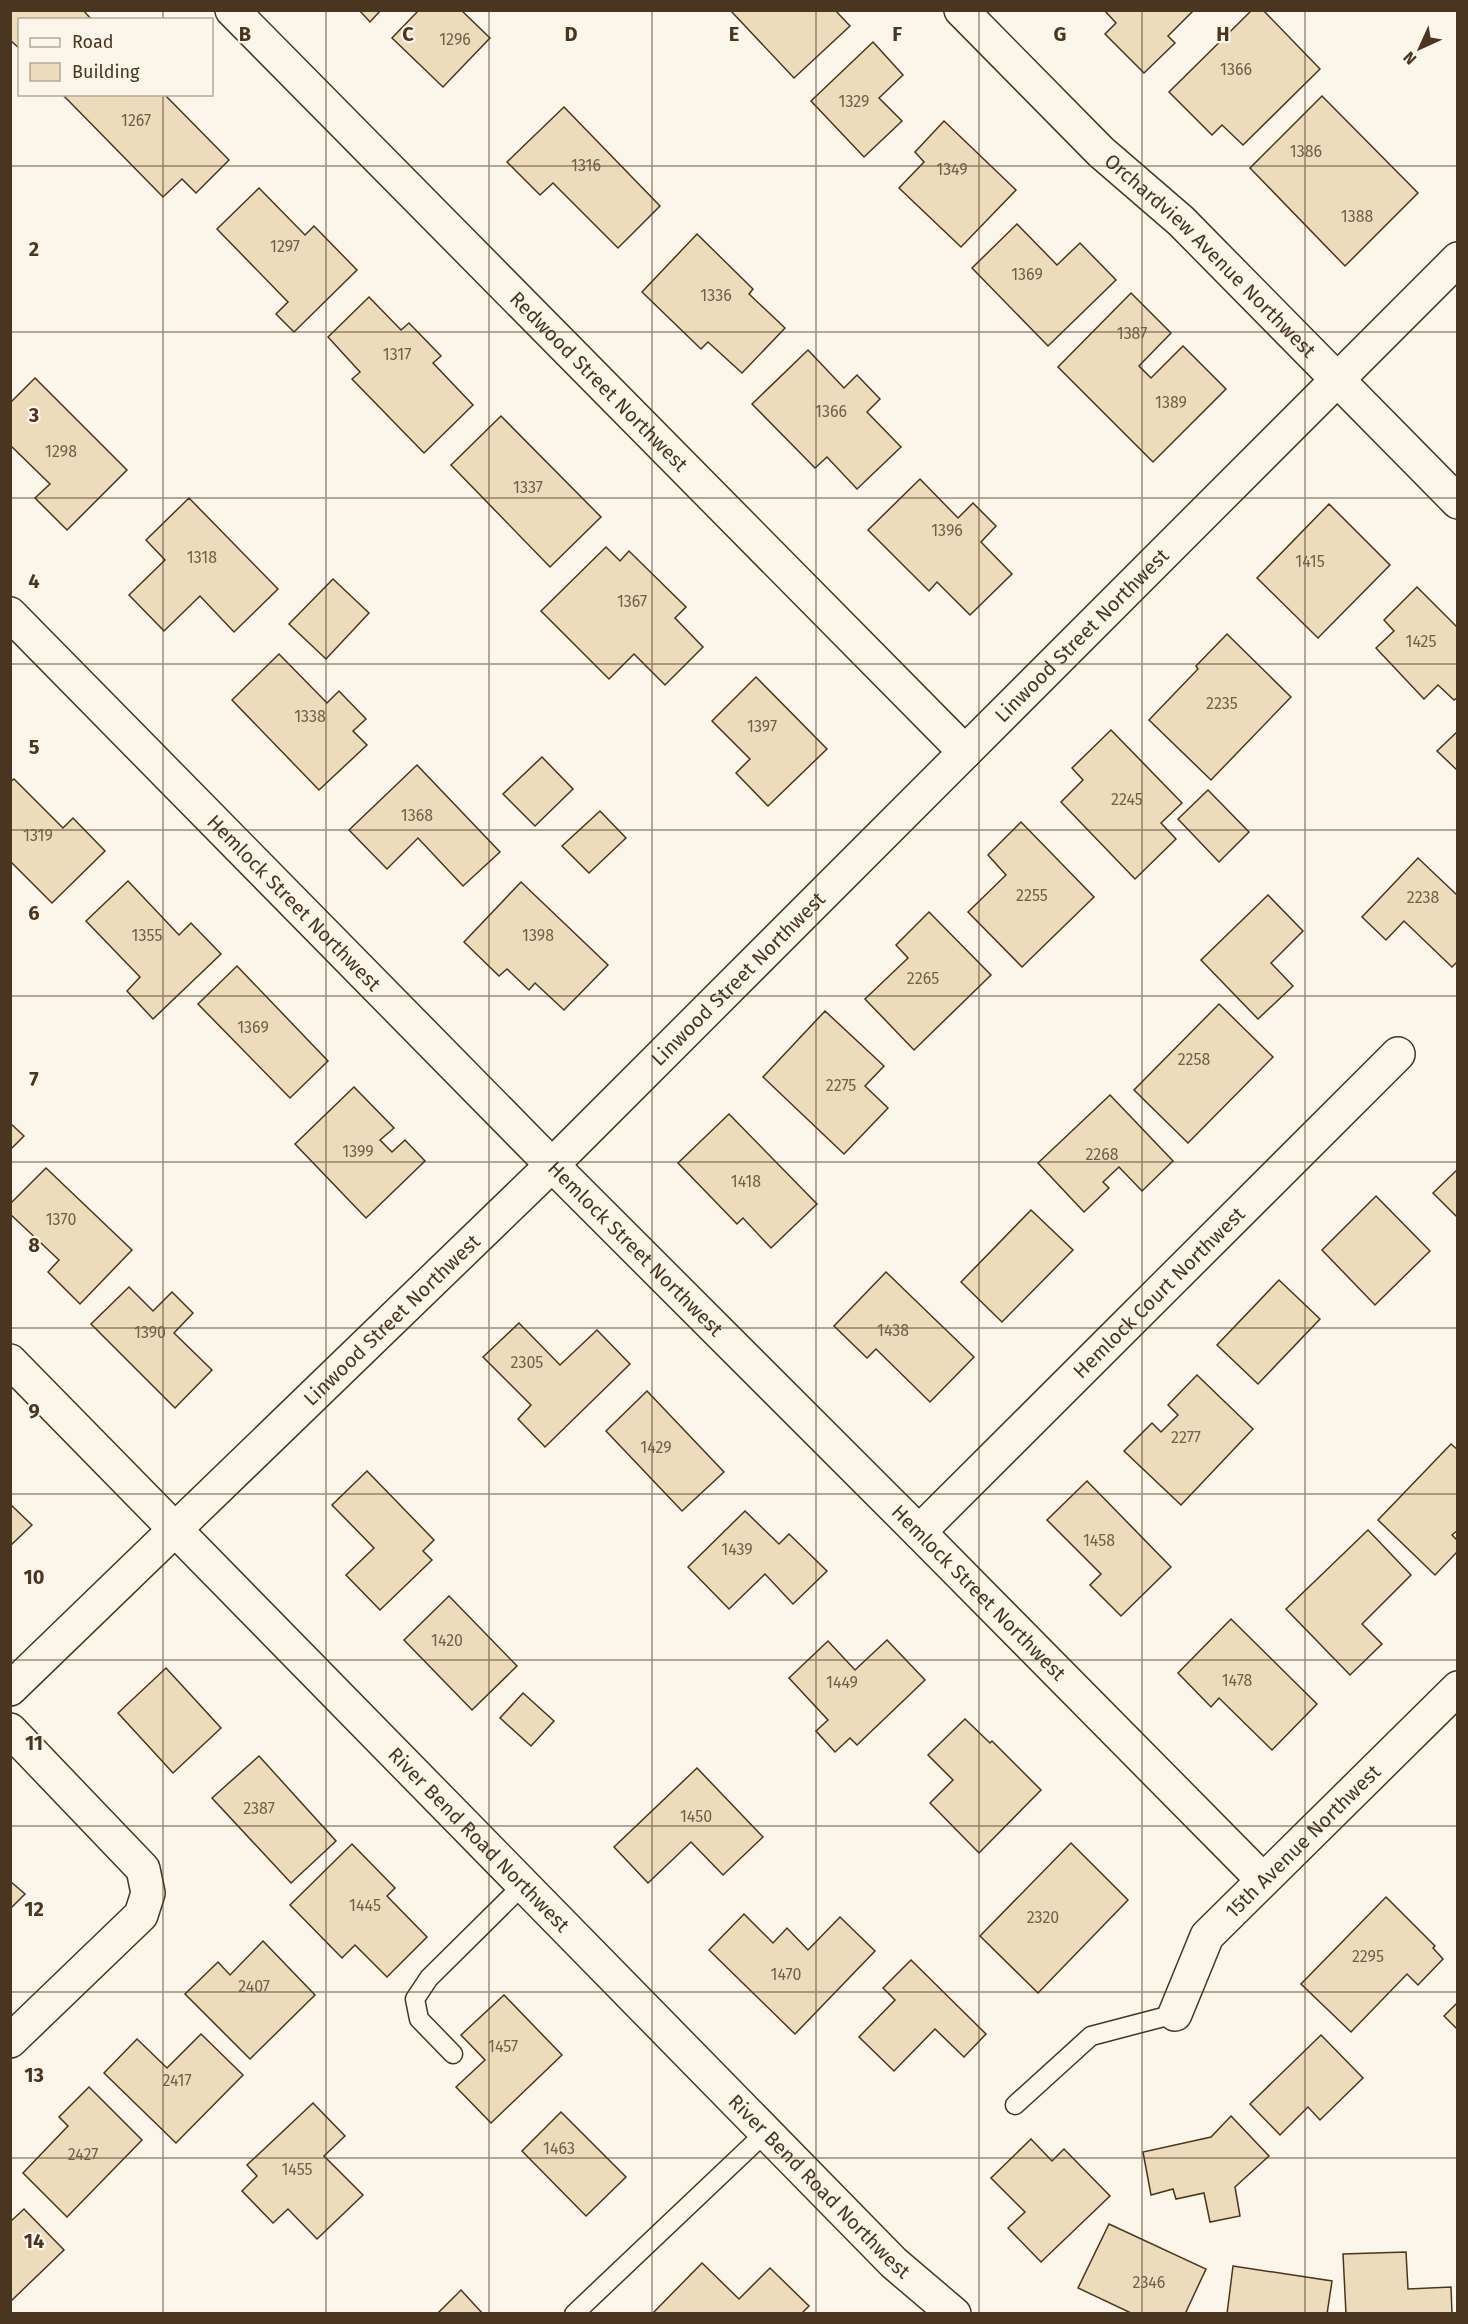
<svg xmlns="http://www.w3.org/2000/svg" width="1468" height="2324" font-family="'Fira Sans',sans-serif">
<rect width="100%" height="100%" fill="#fbf6e9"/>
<g fill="#ecdcbc" stroke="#4a3520" stroke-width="1.5">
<polygon points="10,10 83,10 92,20 20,20 20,49 10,40"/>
<polygon points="359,10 381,10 370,22"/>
<polygon points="419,10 461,10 490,38 443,87 392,38"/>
<polygon points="730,10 835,10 850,26 794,78"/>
<polygon points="1104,10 1194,10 1168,36 1175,43 1144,73 1105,34 1116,23"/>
<polygon points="1252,10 1263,10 1320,69 1243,145 1222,125 1212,135 1169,92"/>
<polygon points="873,42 903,75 879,98 902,121 864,157 811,101"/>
<polygon points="62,94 164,94 229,160 196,193 182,179 163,197"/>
<polygon points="1322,96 1418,193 1345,266 1250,168"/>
<polygon points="564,107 660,206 618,248 553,183 540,195 507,162"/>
<polygon points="944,121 1016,190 961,247 899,188 924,162 915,152"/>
<polygon points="259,188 305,235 314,226 357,270 294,332 276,314 288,302 217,229"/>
<polygon points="1017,224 1057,265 1080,243 1116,280 1048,346 972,268"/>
<polygon points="697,234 753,289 749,294 785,328 742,373 708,342 701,349 642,292"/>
<polygon points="1131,293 1171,333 1139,366 1151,378 1183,346 1226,389 1153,462 1058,367"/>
<polygon points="369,297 401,330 409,323 441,356 433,363 473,405 424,453 352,379 360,372 328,337"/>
<polygon points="808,350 844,388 857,375 880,399 867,412 901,447 857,489 827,457 815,468 752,404"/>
<polygon points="35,378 127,470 67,530 35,498 50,484 10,445 10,403"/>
<polygon points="501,416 601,517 550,567 451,465"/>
<polygon points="920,479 958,518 973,503 996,526 981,542 1012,574 970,615 937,582 929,591 868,530"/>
<polygon points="189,498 278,589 234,632 200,596 164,631 129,595 165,560 146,540"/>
<polygon points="1329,504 1390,565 1318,638 1257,578"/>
<polygon points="606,547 620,561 629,551 686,607 675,618 703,647 665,685 634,654 609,679 541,611"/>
<polygon points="333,579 369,613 326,659 289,624"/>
<polygon points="1417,587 1458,628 1458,697 1454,700 1438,685 1424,699 1376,648 1394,631 1384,620"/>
<polygon points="1227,634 1291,697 1211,780 1149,720 1198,669 1196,666"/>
<polygon points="279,654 327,703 339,691 366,719 353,731 367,745 319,790 232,700"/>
<polygon points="756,677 827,749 768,806 736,773 750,759 712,721"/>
<polygon points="1111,730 1182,803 1161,823 1176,839 1135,879 1061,802 1083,780 1072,768"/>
<polygon points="1458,731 1458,771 1437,751"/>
<polygon points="542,757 573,789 535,826 503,794"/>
<polygon points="417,765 500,852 463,886 418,838 387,869 349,830"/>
<polygon points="14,779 63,828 73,818 105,851 52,903 10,861 10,782"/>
<polygon points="1208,790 1249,832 1219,862 1178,819"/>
<polygon points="600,811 626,838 589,873 562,846"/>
<polygon points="1021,822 1094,897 1022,967 968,912 1006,875 988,855"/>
<polygon points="1418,858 1458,896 1458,961 1452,967 1404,921 1386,940 1362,917"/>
<polygon points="128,881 179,935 191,923 221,954 153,1019 127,991 140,977 86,921"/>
<polygon points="521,882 608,965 564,1010 535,983 529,990 507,969 499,976 464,942"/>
<polygon points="1268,895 1303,931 1271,963 1293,986 1258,1019 1201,960"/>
<polygon points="929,912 991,975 914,1050 865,999 908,958 896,945"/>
<polygon points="237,966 328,1061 290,1098 198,1004"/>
<polygon points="1219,1004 1273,1057 1188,1143 1134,1090"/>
<polygon points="825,1011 884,1066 865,1086 888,1108 844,1154 763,1077"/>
<polygon points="354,1087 394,1128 380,1140 392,1152 405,1140 425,1161 366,1218 295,1144"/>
<polygon points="1110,1095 1173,1161 1142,1191 1119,1167 1103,1182 1109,1188 1084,1212 1038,1163"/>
<polygon points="729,1114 817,1204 771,1248 743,1218 737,1224 678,1163"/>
<polygon points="10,1123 24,1136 10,1150"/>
<polygon points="46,1168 132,1250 80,1304 48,1272 59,1260 10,1214 10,1204"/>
<polygon points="1458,1169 1458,1218 1433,1193"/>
<polygon points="1376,1196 1430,1251 1375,1305 1322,1250"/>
<polygon points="1031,1210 1073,1250 1002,1322 961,1282"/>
<polygon points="886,1272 974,1357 930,1402 876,1349 867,1358 834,1326"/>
<polygon points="1279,1280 1320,1319 1258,1384 1217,1345"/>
<polygon points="129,1287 153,1311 172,1292 193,1313 174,1333 212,1370 175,1408 91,1324"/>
<polygon points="519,1323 560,1365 597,1330 630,1364 545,1447 518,1419 531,1405 483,1357"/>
<polygon points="1197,1375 1253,1429 1181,1505 1124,1451 1152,1423 1161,1432 1178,1415 1168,1405"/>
<polygon points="647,1391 724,1472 682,1511 606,1431"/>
<polygon points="1451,1444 1458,1450 1458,1530 1452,1535 1458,1541 1458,1551 1435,1575 1378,1520"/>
<polygon points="367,1471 434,1540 423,1551 432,1560 380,1610 346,1575 374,1548 332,1505"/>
<polygon points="1087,1481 1171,1567 1121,1616 1090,1585 1101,1574 1047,1520"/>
<polygon points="10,1504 32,1525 10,1546"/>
<polygon points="745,1511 779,1544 789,1534 827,1571 793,1604 765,1574 729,1609 688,1567"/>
<polygon points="1368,1530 1411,1575 1362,1624 1382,1644 1350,1675 1286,1609"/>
<polygon points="449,1596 517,1666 472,1710 404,1640"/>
<polygon points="1231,1619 1317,1704 1272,1750 1219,1698 1211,1707 1178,1673"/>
<polygon points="887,1640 925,1680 857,1745 850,1738 835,1752 816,1731 828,1720 789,1678 828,1641 855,1670"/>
<polygon points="166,1668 221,1728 173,1773 118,1713"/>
<polygon points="523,1693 554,1721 531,1746 500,1718"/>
<polygon points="965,1719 990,1743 992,1741 1041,1790 979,1853 930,1803 953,1780 928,1755"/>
<polygon points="259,1756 336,1841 291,1883 212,1798"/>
<polygon points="697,1768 763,1837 723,1875 691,1842 648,1883 614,1847"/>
<polygon points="1071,1843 1128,1900 1038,1993 980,1936"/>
<polygon points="352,1844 395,1888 387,1896 427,1937 387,1977 355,1945 342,1958 290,1905"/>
<polygon points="10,1881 25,1894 10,1909"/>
<polygon points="1386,1897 1435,1946 1433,1948 1443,1959 1418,1985 1407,1974 1351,2032 1301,1984"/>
<polygon points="744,1914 773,1943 787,1928 808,1950 840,1917 875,1951 795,2034 709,1950"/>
<polygon points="263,1941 315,1995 250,2059 185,1994 218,1962 230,1975"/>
<polygon points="911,1960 986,2034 964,2057 935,2029 894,2071 859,2037 895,2000 883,1988"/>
<polygon points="504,1995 562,2055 491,2123 456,2087 485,2060 461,2035"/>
<polygon points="1458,2002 1458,2030 1444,2016"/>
<polygon points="201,2034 243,2075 176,2143 104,2073 137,2039 167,2068"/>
<polygon points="1321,2035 1363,2078 1320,2120 1308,2107 1280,2135 1250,2104"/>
<polygon points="89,2087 142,2140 67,2217 23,2173 68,2126 59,2117"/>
<polygon points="313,2103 345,2136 324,2156 363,2195 317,2239 288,2209 273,2223 242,2191 257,2176 247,2165"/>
<polygon points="561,2112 626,2177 586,2216 522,2151"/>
<polygon points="1231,2116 1269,2156 1235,2187 1240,2216 1210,2222 1204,2193 1176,2199 1173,2189 1151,2195 1143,2152 1211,2137"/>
<polygon points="1031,2139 1052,2161 1064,2149 1110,2196 1041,2262 1008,2228 1025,2212 991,2178"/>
<polygon points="24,2209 64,2250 10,2302 10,2222"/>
<polygon points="1109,2224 1206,2269 1185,2314 1133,2314 1078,2288"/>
<polygon points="1406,2252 1408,2289 1451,2287 1452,2314 1346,2314 1343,2254"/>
<polygon points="702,2263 739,2299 770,2268 809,2306 801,2314 652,2314"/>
<polygon points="1233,2266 1332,2281 1327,2314 1227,2314"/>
<polygon points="461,2290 483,2314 437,2314"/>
</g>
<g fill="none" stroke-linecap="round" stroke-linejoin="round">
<defs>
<g id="lane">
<polyline points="453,2054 419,2019 415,1999 429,1978 523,1885"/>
<polyline points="1015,2105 1091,2036 1175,2014"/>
<polyline points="574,2314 766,2132"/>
</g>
<g id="street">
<path id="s1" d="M232,10L965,752"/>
<path id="s2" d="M961,10L1101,152L1181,221L1458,502"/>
<path id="s3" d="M10,614L552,1165L919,1532L1263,1880"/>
<path id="s4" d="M10,1361L894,2263L954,2314"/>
<path id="s5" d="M919,1532L1398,1054"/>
<path id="s6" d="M10,1689L552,1165L1458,259"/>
<polyline points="10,1730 143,1869 148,1893 141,1915 10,2041"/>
<path id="s7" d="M1175,2014L1207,1936L1458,1688"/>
</g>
</defs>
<use href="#lane" stroke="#4a3520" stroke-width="21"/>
<use href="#street" stroke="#4a3520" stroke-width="36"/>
<use href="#lane" stroke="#fbf6e9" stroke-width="18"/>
<use href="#street" stroke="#fbf6e9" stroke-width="33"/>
</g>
<path fill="none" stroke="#4a3520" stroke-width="1.5" stroke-opacity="0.55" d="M163,10V20M326,10V2314M489,10V2314M652,10V2314M816,10V2314M979,10V2314M1142,10V2314M1305,10V2314M163,94V2314M10,166H1458M10,332H1458M10,498H1458M10,664H1458M10,830H1458M10,996H1458M10,1162H1458M10,1328H1458M10,1494H1458M10,1660H1458M10,1826H1458M10,1992H1458M10,2158H1458"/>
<g text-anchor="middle" stroke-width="4.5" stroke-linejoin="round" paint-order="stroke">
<g font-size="16" fill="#725f47">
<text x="455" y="45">1296</text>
<text x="1236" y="75">1366</text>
<text x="854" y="107">1329</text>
<text x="136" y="126">1267</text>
<text x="1306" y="157">1386</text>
<text x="586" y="171">1316</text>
<text x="952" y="175">1349</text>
<text x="1357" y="222">1388</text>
<text x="285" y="252">1297</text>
<text x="1027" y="280">1369</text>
<text x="716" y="301">1336</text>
<text x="1132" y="339">1387</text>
<text x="397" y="360">1317</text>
<text x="1171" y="408">1389</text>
<text x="831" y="417">1366</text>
<text x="61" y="457">1298</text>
<text x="528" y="493">1337</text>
<text x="947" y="536">1396</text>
<text x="202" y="563">1318</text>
<text x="1310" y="567">1415</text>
<text x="632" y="607">1367</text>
<text x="1421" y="647">1425</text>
<text x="1222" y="709">2235</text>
<text x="310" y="722">1338</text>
<text x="762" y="732">1397</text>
<text x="1127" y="805">2245</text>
<text x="417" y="821">1368</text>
<text x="38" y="841">1319</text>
<text x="1032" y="901">2255</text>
<text x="1423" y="903">2238</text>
<text x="147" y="941">1355</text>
<text x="538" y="941">1398</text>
<text x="923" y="984">2265</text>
<text x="253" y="1033">1369</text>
<text x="1194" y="1065">2258</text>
<text x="841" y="1091">2275</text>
<text x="358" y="1157">1399</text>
<text x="1102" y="1160">2268</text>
<text x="746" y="1187">1418</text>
<text x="61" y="1225">1370</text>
<text x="893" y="1336">1438</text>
<text x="150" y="1338">1390</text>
<text x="527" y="1368">2305</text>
<text x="1186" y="1443">2277</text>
<text x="656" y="1453">1429</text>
<text x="1099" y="1546">1458</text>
<text x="737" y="1555">1439</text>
<text x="447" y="1646">1420</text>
<text x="1237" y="1686">1478</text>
<text x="842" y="1688">1449</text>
<text x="259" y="1814">2387</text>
<text x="696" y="1822">1450</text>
<text x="365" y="1911">1445</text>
<text x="1043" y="1923">2320</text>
<text x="1368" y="1962">2295</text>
<text x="786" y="1980">1470</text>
<text x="254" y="1992">2407</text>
<text x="503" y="2052">1457</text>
<text x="177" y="2086">2417</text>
<text x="559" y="2154">1463</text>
<text x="83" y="2160">2427</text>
<text x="297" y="2175">1455</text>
<text x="1149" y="2288">2346</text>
</g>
<g font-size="20" fill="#4a3520" stroke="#fbf6e9">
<text dy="7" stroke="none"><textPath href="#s2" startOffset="350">Orchardview Avenue Northwest</textPath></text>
<text dy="7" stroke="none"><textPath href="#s1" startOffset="522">Redwood Street Northwest</textPath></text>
<text dy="7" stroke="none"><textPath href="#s6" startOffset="1503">Linwood Street Northwest</textPath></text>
<text dy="7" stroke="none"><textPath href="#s3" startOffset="405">Hemlock Street Northwest</textPath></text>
<text dy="7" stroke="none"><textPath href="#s6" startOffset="1017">Linwood Street Northwest</textPath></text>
<text dy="7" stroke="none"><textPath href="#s3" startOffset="891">Hemlock Street Northwest</textPath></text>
<text dy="7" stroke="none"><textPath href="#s5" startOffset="339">Hemlock Court Northwest</textPath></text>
<text dy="7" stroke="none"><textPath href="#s6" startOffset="531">Linwood Street Northwest</textPath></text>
<text dy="7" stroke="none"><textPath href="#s3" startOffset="1377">Hemlock Street Northwest</textPath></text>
<text dy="7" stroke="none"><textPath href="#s4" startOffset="670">River Bend Road Northwest</textPath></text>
<text dy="7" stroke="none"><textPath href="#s7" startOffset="219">15th Avenue Northwest</textPath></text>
<text dy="7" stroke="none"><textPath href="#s4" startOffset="1156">River Bend Road Northwest</textPath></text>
</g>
</g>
<g font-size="20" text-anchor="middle" font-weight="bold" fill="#4a3520" stroke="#fbf6e9" stroke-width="4.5" stroke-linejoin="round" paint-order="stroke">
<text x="245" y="41">B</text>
<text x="408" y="41">C</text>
<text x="571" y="41">D</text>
<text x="734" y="41">E</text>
<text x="897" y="41">F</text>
<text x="1060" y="41">G</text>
<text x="1223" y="41">H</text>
<text x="34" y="256">2</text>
<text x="34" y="422">3</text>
<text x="34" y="588">4</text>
<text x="34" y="754">5</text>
<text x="34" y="920">6</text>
<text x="34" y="1086">7</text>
<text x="34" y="1252">8</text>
<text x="34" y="1418">9</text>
<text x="34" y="1584">10</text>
<text x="34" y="1750">11</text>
<text x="34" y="1916">12</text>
<text x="34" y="2082">13</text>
<text x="34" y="2248">14</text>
</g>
<rect width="1468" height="2324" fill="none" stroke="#4a3520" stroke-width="24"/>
<rect x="18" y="18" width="195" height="78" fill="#fbf6e9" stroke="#b4a999" stroke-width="1.5"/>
<rect x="30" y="38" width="30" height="9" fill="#fbf6e9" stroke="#b4a999" stroke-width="1.5"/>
<text x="72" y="48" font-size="18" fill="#4a3520">Road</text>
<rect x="30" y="63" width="30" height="18" fill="#ecdcbc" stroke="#b4a999" stroke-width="1.5"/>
<text x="72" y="78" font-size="18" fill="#4a3520">Building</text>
<g transform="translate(1420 48) rotate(225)" stroke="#fbf6e9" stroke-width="4.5" paint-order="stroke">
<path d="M0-4.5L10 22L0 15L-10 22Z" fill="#4a3520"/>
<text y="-9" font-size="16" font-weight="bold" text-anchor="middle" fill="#4a3520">N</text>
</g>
</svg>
